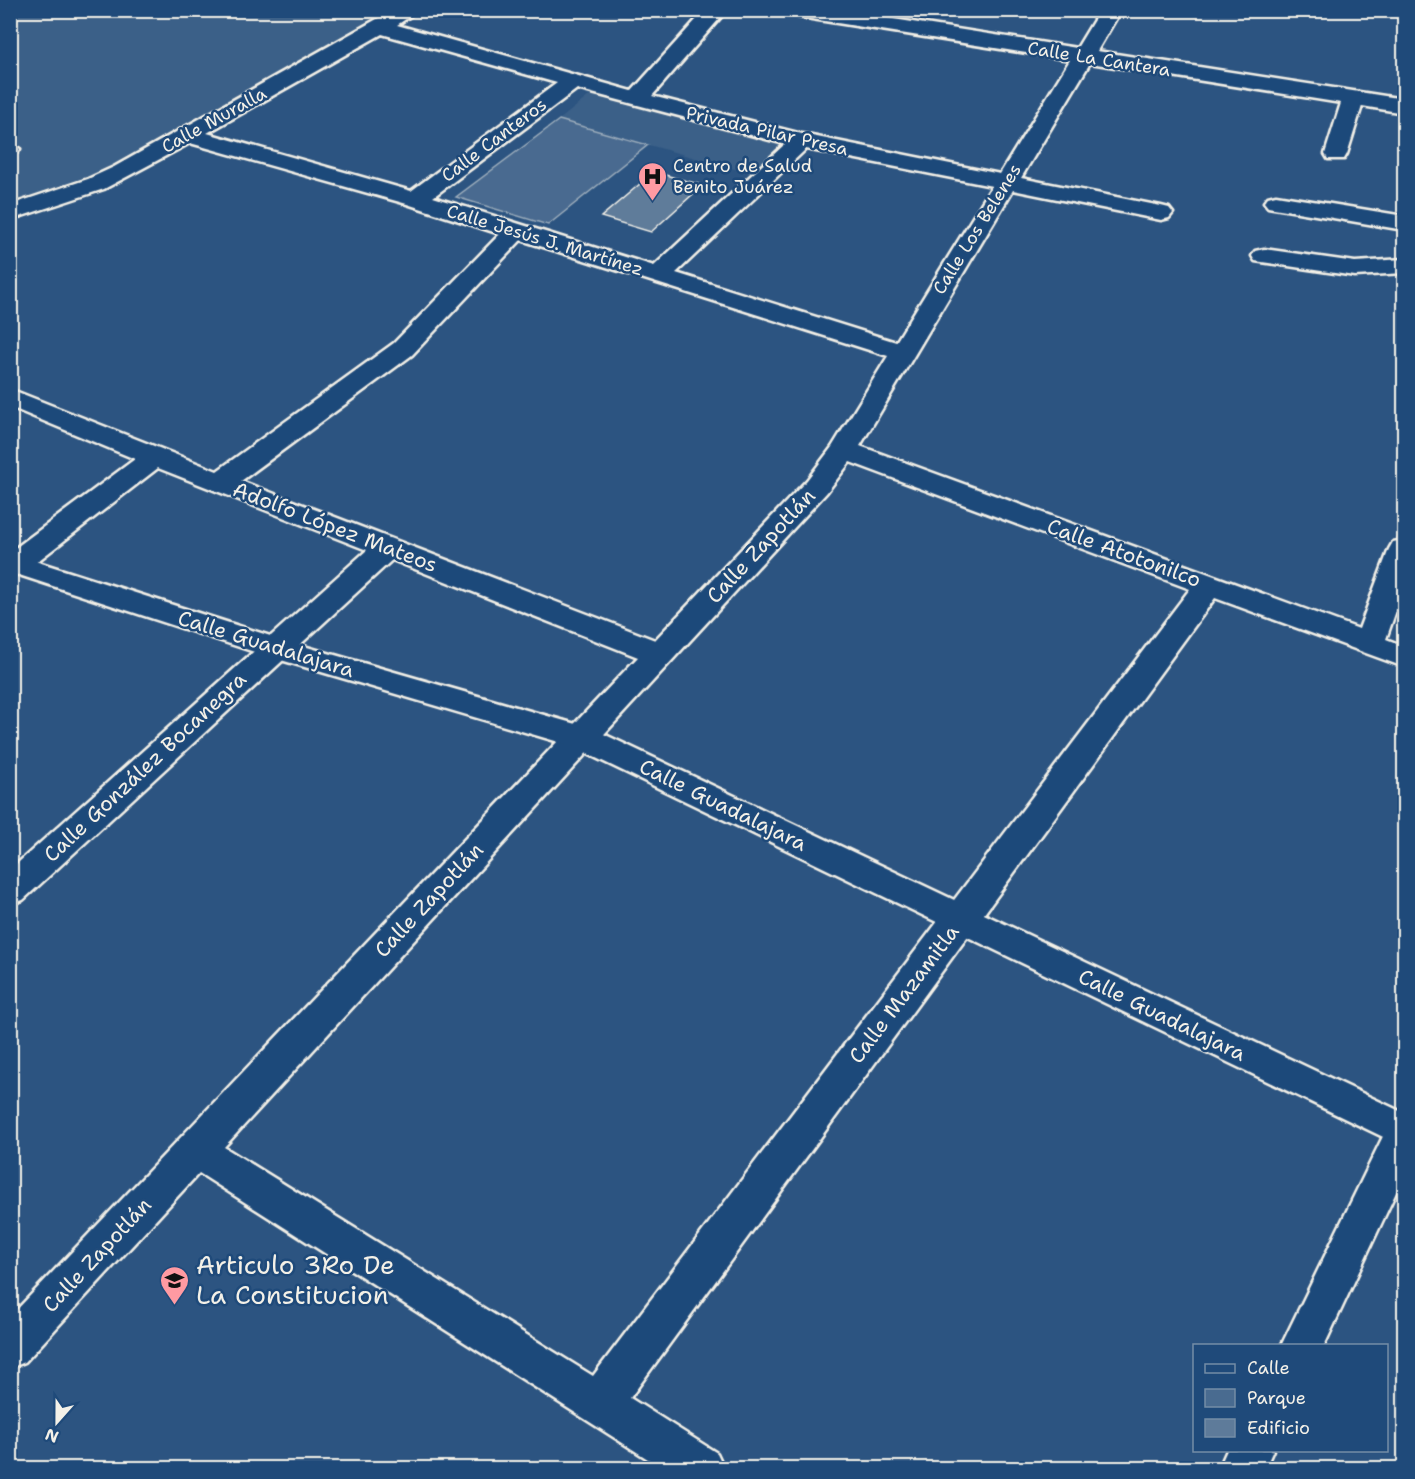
<svg xmlns="http://www.w3.org/2000/svg" width="1415" height="1479" font-family="'Shantell Sans',sans-serif">
<rect width="100%" height="100%" fill="#2c5481"/>
<filter id="ink" filterUnits="userSpaceOnUse"><feTurbulence type="fractalNoise" baseFrequency=".0167" numOctaves="2"/><feDisplacementMap in="SourceGraphic" scale="12" xChannelSelector="R" yChannelSelector="G"/><feConvolveMatrix kernelMatrix="1 2 1 2 8 2 1 2 1" color-interpolation-filters="sRGB"/></filter>
<g filter="url(#ink)">
<g fill="#3b6088">
<polygon points="369,10 382,19 108,175 11,207 10,70 16,69 11,63 11,11"/>
<polygon points="594,92 787,143 753,174 559,120"/>
</g>
<polygon fill="#496b90" stroke="#9eaebc" stroke-width="1.5" points="559,120 648,145 548,225 456,197"/>
<polygon fill="#5e7b9a" stroke="#f4f1e8" stroke-width="1.5" points="654,172 703,185 651,232 601,217"/>
<g fill="none" stroke-linecap="round" stroke-linejoin="round">
<defs>
<polygon id="lane" points="10,143 20,149 18,152 10,153"/>
<g id="street">
<path d="M393,10H419L397,25L632,91L705,10H727L652,96L802,134L1000,174L1070,60L793,16L783,10H836L1077,48L1100,10H1121L1097,51L1404,99V113L1362,106L1347,154L1344,159H1328L1325,154L1341,103L1090,63L1021,178L1161,206L1169,208L1173,213L1169,218L1161,220L1013,190L860,446L1359,629L1389,549L1393,542L1404,540V588L1386,639L1404,646V667L1215,598L630,1398L717,1453L724,1468H662L199,1173L25,1362L10,1368V1317L638,657L392,560L23,900L10,904V870L367,550L158,468L21,574L10,576V552L135,459L10,407V389L217,471L394,343L500,234L407,204L190,143L104,189L10,220V205L88,179L114,167ZM382,34L557,83L411,191L207,133ZM577,89L785,144L654,266L433,197ZM806,149L992,186L896,342L676,273ZM521,240L888,356L832,447L807,480L655,640L241,481L412,355ZM850,462L1190,589L593,1376L224,1147L827,492Z"/>
<polygon points="1276,195 1404,216 1404,230 1268,207 1264,202 1268,197"/>
<polygon points="1264,249 1355,262 1404,259 1404,273 1355,276 1255,261 1252,256 1255,251"/>
<polygon points="1404,1117 1404,1175 1324,1346 1281,1346 1390,1122"/>
<polygon points="1227,1450 1273,1450 1265,1468 1219,1468"/>
</g>
<polygon id="secondary" points="10,553 286,641 593,729 1404,1113 1404,1147 569,745 264,655 10,572"/>
</defs>
<use href="#lane" stroke="#f4f1e8" stroke-width="5"/>
<use href="#street" stroke="#f4f1e8" stroke-width="5"/>
<use href="#secondary" stroke="#f4f1e8" stroke-width="5"/>
<use href="#lane" fill="#1f4a7a" fill-rule="evenodd"/>
<use href="#street" fill="#1f4a7a" fill-rule="evenodd"/>
<use href="#secondary" fill="#1f4a7a" fill-rule="evenodd"/>
</g>
</g>
<defs>
<symbol id="hospital-pin" viewBox="-11 -11 22 30"><path d="M0 17L-7.5 6A9.5 9.5 0 1 1 7.5 6Z" fill="#ff9aa2" stroke="#1f4a7a"/><path d="M-5-5h3v3.5h4V-5h3V5h-3V1.5h-4V5h-3Z" fill="#111"/></symbol>
<symbol id="school-pin" viewBox="-11 -11 22 30"><path d="M0 17L-7.5 6A9.5 9.5 0 1 1 7.5 6Z" fill="#ff9aa2" stroke="#1f4a7a"/><path d="M0-5L7-2L0 1L-7-2ZM-4 1L0 2.5L4 1V4Q0 6-4 4Z" fill="#111"/></symbol>
</defs>
<g fill-rule="evenodd">
<use href="#hospital-pin" x="636" y="160" width="33" height="45"/>
<use href="#school-pin" x="158" y="1264" width="33" height="45"/>
</g>
<g text-anchor="middle" stroke-width="5" stroke-linejoin="round" paint-order="stroke">
<g font-size="18" fill="#f4f1e8" stroke="#1f4a7a">
<text transform="translate(1099 59) rotate(9)" y="6">Calle La Cantera</text>
<text transform="translate(214 120) rotate(-29)" y="6">Calle Muralla</text>
<text transform="translate(767 131) rotate(13)" y="6">Privada Pilar Presa</text>
<text transform="translate(494 140) rotate(-37)" y="6">Calle Canteros</text>
<text transform="translate(977 229) rotate(-58)" y="6">Calle Los Belenes</text>
<text transform="translate(545 240) rotate(17)" y="6">Calle Jesús J. Martínez</text>
</g>
<g font-size="18" fill="#f4f1e8" stroke="#1f4a7a" text-anchor="start">
<text x="673" y="172">Centro de Salud<tspan x="673" dy="21">Benito Juárez</tspan></text>
</g>
<g font-size="21" fill="#f4f1e8" stroke="#1f4a7a">
<text transform="translate(335 527) rotate(21)" y="7">Adolfo López Mateos</text>
<text transform="translate(761 546) rotate(-47)" y="7">Calle Zapotlán</text>
<text transform="translate(1124 553) rotate(20)" y="7">Calle Atotonilco</text>
<text transform="translate(266 644) rotate(17)" y="7">Calle Guadalajara</text>
<text transform="translate(145 767) rotate(-43)" y="7">Calle González Bocanegra</text>
<text transform="translate(723 805) rotate(26)" y="7">Calle Guadalajara</text>
<text transform="translate(429 900) rotate(-47)" y="7">Calle Zapotlán</text>
<text transform="translate(904 994) rotate(-53)" y="7">Calle Mazamitla</text>
<text transform="translate(1162 1015) rotate(26)" y="7">Calle Guadalajara</text>
<text transform="translate(97 1255) rotate(-47)" y="7">Calle Zapotlán</text>
</g>
<g font-size="26" fill="#f4f1e8" stroke="#1f4a7a" text-anchor="start">
<text x="196" y="1274">Articulo 3Ro De<tspan x="196" dy="30">La Constitucion</tspan></text>
</g>
</g>
<rect width="1415" height="1479" fill="none" stroke="#1f4a7a" stroke-width="36"/>
<rect x="18" y="18" width="1379" height="1443" fill="none" stroke="#f4f1e8" stroke-width="2" filter="url(#ink)"/>
<rect x="1193" y="1344" width="195" height="108" fill="#1f4a7a" stroke="#748da6" stroke-width="1.5"/>
<rect x="1205" y="1364" width="30" height="9" fill="#1f4a7a" stroke="#748da6" stroke-width="1.5"/>
<text x="1247" y="1374" font-size="18" fill="#f4f1e8">Calle</text>
<rect x="1205" y="1389" width="30" height="18" fill="#496b90" stroke="#748da6" stroke-width="1.5"/>
<text x="1247" y="1404" font-size="18" fill="#f4f1e8">Parque</text>
<rect x="1205" y="1419" width="30" height="18" fill="#5e7b9a" stroke="#748da6" stroke-width="1.5"/>
<text x="1247" y="1434" font-size="18" fill="#f4f1e8">Edificio</text>
<g transform="translate(57 1422) rotate(201)" stroke="#1f4a7a" stroke-width="4.5" paint-order="stroke">
<path d="M0-4.5L10 22L0 15L-10 22Z" fill="#f4f1e8"/>
<text y="-9" font-size="16" font-weight="bold" text-anchor="middle" fill="#f4f1e8">N</text>
</g>
</svg>
